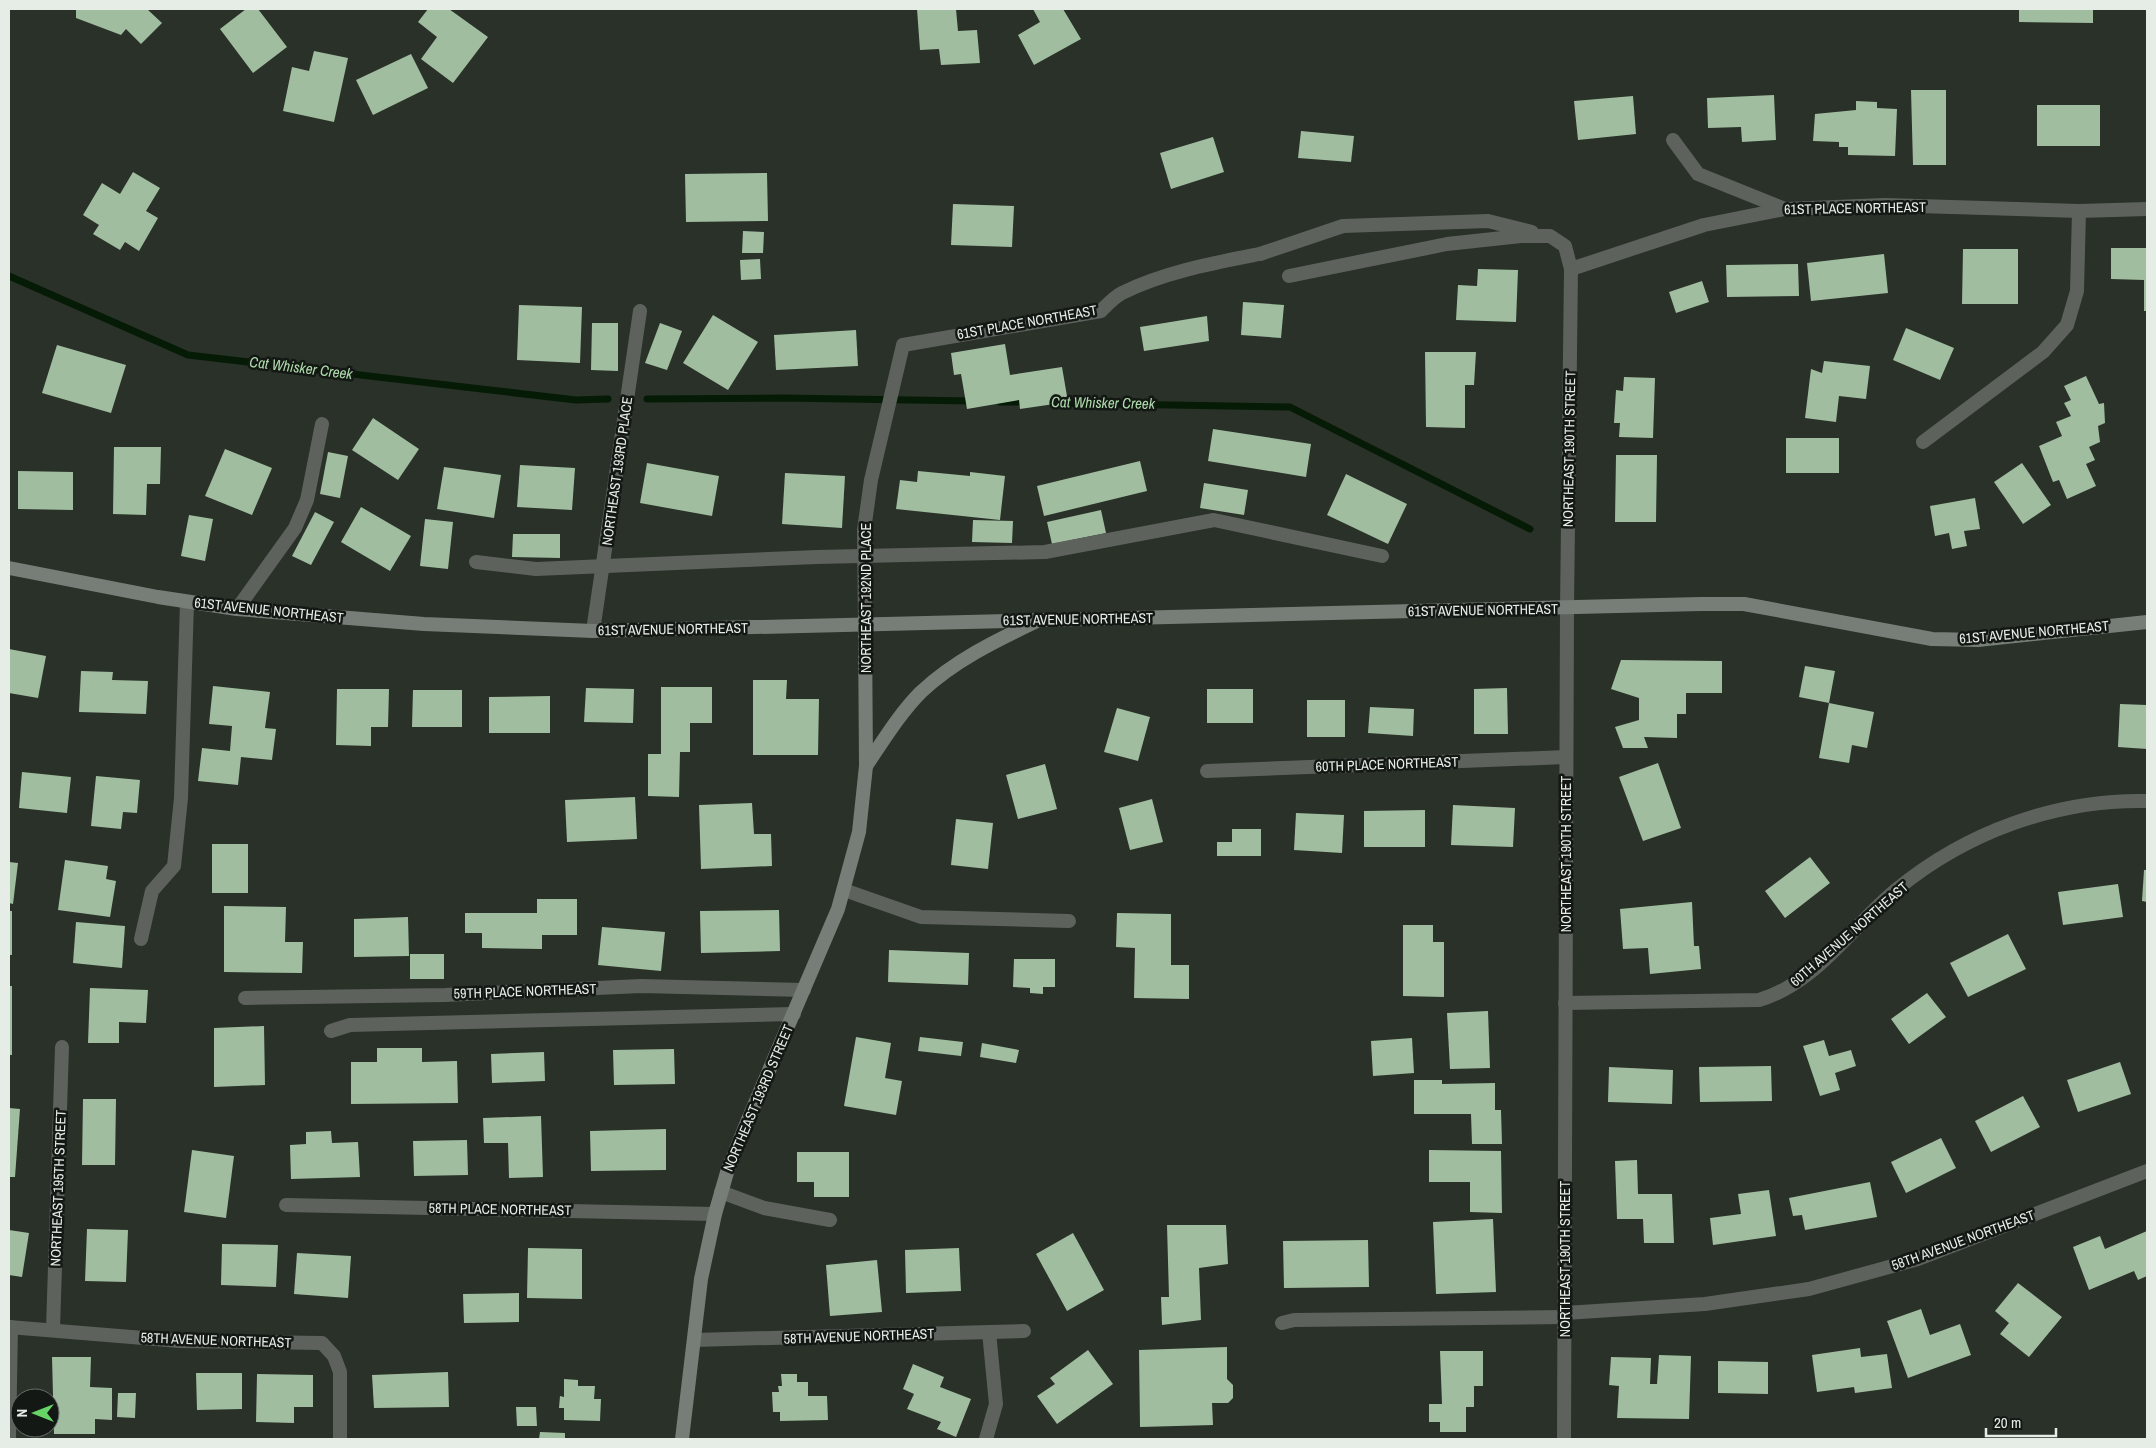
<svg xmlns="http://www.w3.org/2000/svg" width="2156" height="1448" font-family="'Archivo Narrow',sans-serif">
<rect width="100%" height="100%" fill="#293128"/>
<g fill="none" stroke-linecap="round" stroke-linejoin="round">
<g stroke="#061b06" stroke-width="7">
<polyline points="9,276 188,355 576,400 608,399"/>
<polyline points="647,399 783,398 974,401"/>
<polyline points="1000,402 1027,402"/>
<polyline points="1055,403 1290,407 1530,529"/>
</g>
</g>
<g fill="#a1bda0">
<polygon points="76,9 147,9 162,23 141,44 126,29 121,35 76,18"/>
<polygon points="246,9 258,9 287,47 253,73 220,29"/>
<polygon points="428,9 449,9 488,37 453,83 421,59 437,37 418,22"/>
<polygon points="917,9 956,9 958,31 977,30 980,63 941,65 939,49 920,50"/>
<polygon points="1033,9 1063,9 1081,39 1034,65 1018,35 1040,22"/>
<polygon points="2019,9 2093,9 2093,23 2019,22"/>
<polygon points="314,51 348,58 334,122 283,111 292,67 309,71"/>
<polygon points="411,54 428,88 373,115 356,80"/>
<polygon points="1911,90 1946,90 1946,165 1913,165"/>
<polygon points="1774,95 1776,140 1742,142 1741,127 1708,128 1707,98"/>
<polygon points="1633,96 1636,134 1578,140 1574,101"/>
<polygon points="1856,101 1877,102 1877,108 1897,109 1895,156 1848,155 1848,147 1839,147 1839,142 1813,141 1815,114 1856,110"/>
<rect x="2037" y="105" width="63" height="41"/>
<polygon points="1301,131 1354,136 1351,162 1298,158"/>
<polygon points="1213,137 1224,172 1171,189 1160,153"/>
<polygon points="133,172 160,188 146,211 158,218 139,251 125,242 120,250 93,234 99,225 83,215 102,183 120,194"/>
<polygon points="767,173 768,221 686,222 685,174"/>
<polygon points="953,204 1014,206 1012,247 951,245"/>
<polygon points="743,231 764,232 763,253 742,253"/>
<polygon points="2111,248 2147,248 2147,311 2144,311 2144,280 2111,279"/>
<polygon points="1963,249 2018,249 2018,304 1962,304"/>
<polygon points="1884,254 1888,293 1811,301 1807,263"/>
<polygon points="760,259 761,279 741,280 740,260"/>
<polygon points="1798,264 1799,296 1727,297 1726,265"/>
<polygon points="1478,269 1518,270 1516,322 1456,320 1458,285 1477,286"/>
<polygon points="1702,281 1709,302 1676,313 1669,292"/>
<polygon points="1243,302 1284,305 1281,338 1241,335"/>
<polygon points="519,305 582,307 580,363 517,360"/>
<polygon points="713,315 758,342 728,390 683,363"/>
<polygon points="1207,316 1209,341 1144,351 1140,327"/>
<polygon points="592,323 618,323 618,371 591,370"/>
<polygon points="660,323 682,331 667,370 645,363"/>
<polygon points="1906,328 1954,348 1940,380 1893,360"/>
<polygon points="856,330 858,366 776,370 774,335"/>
<polygon points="1005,344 1010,375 1062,367 1068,402 1020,409 1019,400 967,409 961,374 954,375 951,353"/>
<polygon points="57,345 126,365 111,413 42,393"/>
<polygon points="1425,352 1476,352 1474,385 1465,385 1465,428 1426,427"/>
<polygon points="1824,361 1870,366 1866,399 1839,396 1836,422 1805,418 1811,369 1822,373"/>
<polygon points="2086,376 2099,404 2104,403 2105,423 2098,426 2100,442 2089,447 2095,460 2086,464 2096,486 2067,499 2059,480 2053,482 2039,446 2062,436 2056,422 2071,416 2064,403 2071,400 2064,386"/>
<polygon points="1624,377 1655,378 1653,438 1619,437 1620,423 1614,423 1616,390 1623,391"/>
<polygon points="373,418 419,449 398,480 352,450"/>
<polygon points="1213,429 1311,444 1306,477 1208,461"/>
<rect x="1786" y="438" width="53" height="35"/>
<polygon points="114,447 161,447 160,484 147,484 146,515 113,514"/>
<polygon points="225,449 272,468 252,515 205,496"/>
<polygon points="328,452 348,456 340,498 320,494"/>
<polygon points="1616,455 1657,455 1656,522 1615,522"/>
<polygon points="1140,461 1147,491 1044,516 1037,486"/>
<polygon points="647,463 719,476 712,516 640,503"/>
<polygon points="2022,463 2051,505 2023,524 1994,482"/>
<polygon points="520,465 575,468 572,510 517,507"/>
<polygon points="444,467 501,475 494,518 437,509"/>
<polygon points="18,471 73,472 73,510 18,509"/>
<polygon points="918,471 970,476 970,472 1005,476 1000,520 896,509 900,480 917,482"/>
<polygon points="785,473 845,476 842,528 782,524"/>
<polygon points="1346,474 1407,504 1388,544 1327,515"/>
<polygon points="1204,483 1248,490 1244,515 1200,508"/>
<polygon points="1975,498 1980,529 1964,531 1967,546 1952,549 1949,533 1935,536 1930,506"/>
<polygon points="361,507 411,536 390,571 341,542"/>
<polygon points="1101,510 1106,533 1052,544 1047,522"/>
<polygon points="315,512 334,522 311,565 292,556"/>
<polygon points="189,515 213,519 205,561 181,556"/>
<polygon points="425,519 453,522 448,569 420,566"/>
<polygon points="973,520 1013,521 1012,543 972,542"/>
<polygon points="513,534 560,534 560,558 512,557"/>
<polygon points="9,649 46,656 38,698 9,693"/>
<polygon points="1621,660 1722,661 1722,693 1686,693 1686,714 1677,714 1677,738 1644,737 1648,748 1623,748 1615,727 1639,720 1639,698 1611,689"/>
<polygon points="1805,666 1835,671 1829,703 1799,697"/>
<polygon points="81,671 113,672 112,680 148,681 146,714 79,712"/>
<polygon points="753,680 787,680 786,699 819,699 818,755 753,755"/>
<polygon points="213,686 270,692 265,728 276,729 272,760 241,757 238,785 198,781 202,748 230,751 232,726 209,724"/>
<polygon points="661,687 712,687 712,723 690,723 690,752 680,752 679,797 648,796 648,754 661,754"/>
<polygon points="586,688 634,689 633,723 584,722"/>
<polygon points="1507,688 1508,734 1474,734 1474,689"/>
<polygon points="337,689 389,689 388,727 371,727 371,746 336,745"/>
<rect x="1207" y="689" width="46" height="34"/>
<polygon points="413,690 462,690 462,727 412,727"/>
<polygon points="550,696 550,733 489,733 489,697"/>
<rect x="1307" y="700" width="38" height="37"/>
<polygon points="1829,703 1874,712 1867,748 1852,745 1849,763 1819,758"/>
<polygon points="2120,704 2147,705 2147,749 2118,747"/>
<polygon points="1370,707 1414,709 1413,736 1368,733"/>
<polygon points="1117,708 1150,717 1138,761 1104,752"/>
<polygon points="1658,763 1681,828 1643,841 1619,777"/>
<polygon points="1045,764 1057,809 1018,819 1006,775"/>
<polygon points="22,772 71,777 67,813 19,808"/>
<polygon points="96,776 140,780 137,813 123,812 121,829 91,826"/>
<polygon points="635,797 637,839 567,842 565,800"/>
<polygon points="1152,799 1163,842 1130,850 1119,808"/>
<polygon points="752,803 754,834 771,834 772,866 701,869 699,805"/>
<polygon points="1453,805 1515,808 1513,847 1451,845"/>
<polygon points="1425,810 1425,847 1364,847 1364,811"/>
<polygon points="1296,813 1344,815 1342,853 1294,850"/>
<polygon points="956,819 993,823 988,869 951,865"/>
<polygon points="1232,829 1261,829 1261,856 1217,856 1217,842 1232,842"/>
<rect x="212" y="844" width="36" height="49"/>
<polygon points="1810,857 1830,883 1785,918 1765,891"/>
<polygon points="65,860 108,866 106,879 116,881 110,917 58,910"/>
<polygon points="9,862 18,863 13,904 9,903"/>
<polygon points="2144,870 2147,870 2147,902 2142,901"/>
<polygon points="2118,884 2123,917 2063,925 2058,892"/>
<polygon points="537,899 577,899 577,935 542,935 542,949 482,948 482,933 465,933 465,913 537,913"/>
<polygon points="1692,902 1694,946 1699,946 1701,969 1650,974 1648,948 1623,949 1620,909"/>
<polygon points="224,906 286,907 285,942 303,942 302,973 224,972"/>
<polygon points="779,910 780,951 701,953 700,911"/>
<rect x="9" y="911" width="3" height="44"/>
<polygon points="1117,913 1171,914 1171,965 1189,965 1189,999 1134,998 1135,948 1116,947"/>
<polygon points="408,917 409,956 354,957 354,919"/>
<polygon points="76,922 125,926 122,968 73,963"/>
<polygon points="1403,925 1433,925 1433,942 1444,942 1444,997 1403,996"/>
<polygon points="602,927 665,932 661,971 598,965"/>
<polygon points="2008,934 2026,969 1968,997 1950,963"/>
<polygon points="889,950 969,953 968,985 888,982"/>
<rect x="410" y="954" width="34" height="25"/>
<polygon points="1014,959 1055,959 1055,987 1043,987 1043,994 1030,993 1030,988 1013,987"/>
<rect x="9" y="986" width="3" height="69"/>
<polygon points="90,988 148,990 146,1023 119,1022 119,1043 88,1043"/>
<polygon points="1927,993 1946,1017 1909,1044 1891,1019"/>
<polygon points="1488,1011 1490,1068 1450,1069 1447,1013"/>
<polygon points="264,1026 265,1085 214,1087 214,1028"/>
<polygon points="856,1037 891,1043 885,1078 902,1081 896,1115 844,1106"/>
<polygon points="920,1037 963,1042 961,1056 918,1051"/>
<polygon points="1412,1038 1414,1073 1373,1076 1371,1041"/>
<polygon points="1824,1040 1829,1056 1851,1050 1856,1066 1835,1073 1840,1090 1820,1096 1803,1046"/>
<polygon points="982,1043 1019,1050 1016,1063 980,1057"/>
<polygon points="377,1048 422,1048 422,1062 457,1061 458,1103 351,1104 351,1062 377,1062"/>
<polygon points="674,1049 675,1084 614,1085 613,1050"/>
<polygon points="544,1052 545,1081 492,1083 491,1054"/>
<polygon points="2120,1062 2131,1094 2078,1112 2067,1080"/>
<polygon points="1771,1066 1772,1101 1700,1102 1699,1067"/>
<polygon points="1609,1067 1673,1070 1672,1104 1608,1102"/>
<polygon points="1414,1080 1442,1080 1442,1084 1495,1083 1495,1110 1501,1110 1502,1144 1472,1144 1471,1114 1414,1114"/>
<polygon points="2023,1096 2040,1127 1991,1152 1975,1121"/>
<polygon points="83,1099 116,1099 115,1165 82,1165"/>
<polygon points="9,1108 20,1109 15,1177 9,1177"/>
<polygon points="541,1116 543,1177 509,1178 508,1143 484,1143 483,1118"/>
<polygon points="666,1129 666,1170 591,1171 590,1131"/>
<polygon points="331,1131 332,1143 358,1142 360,1177 291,1179 290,1145 306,1144 306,1132"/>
<polygon points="1941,1138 1956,1168 1906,1193 1891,1162"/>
<polygon points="467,1140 468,1175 414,1176 413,1141"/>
<polygon points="192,1150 234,1156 226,1218 184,1212"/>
<polygon points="1429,1150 1501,1151 1502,1213 1470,1212 1470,1182 1429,1182"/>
<polygon points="797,1152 849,1152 849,1197 814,1197 814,1182 797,1182"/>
<polygon points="1637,1160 1638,1194 1672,1194 1674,1243 1644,1243 1643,1219 1617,1219 1615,1161"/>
<polygon points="1870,1182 1877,1217 1805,1230 1802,1215 1793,1216 1789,1198"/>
<polygon points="1769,1190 1776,1236 1713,1245 1710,1218 1741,1214 1738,1194"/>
<polygon points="1493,1219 1496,1292 1436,1294 1433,1222"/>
<polygon points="1167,1225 1226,1225 1228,1264 1199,1268 1201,1320 1162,1325 1161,1297 1169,1297"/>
<polygon points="87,1229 128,1230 126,1282 85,1281"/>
<polygon points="9,1230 29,1233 22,1277 9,1275"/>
<polygon points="2147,1231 2147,1276 2138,1280 2134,1271 2089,1290 2073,1247 2100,1236 2105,1249"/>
<polygon points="1073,1233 1104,1290 1067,1311 1036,1254"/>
<polygon points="1368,1240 1369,1287 1284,1288 1283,1241"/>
<polygon points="222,1244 278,1245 276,1287 221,1285"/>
<polygon points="528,1248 582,1249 582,1299 527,1298"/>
<polygon points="959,1248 961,1291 906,1293 905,1250"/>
<polygon points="297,1253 351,1256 348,1298 294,1294"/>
<polygon points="877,1260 882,1312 830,1316 826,1265"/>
<polygon points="2018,1283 2062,1317 2029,1357 2000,1334 2009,1323 1995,1311"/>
<polygon points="519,1293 519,1322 464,1323 463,1294"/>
<polygon points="1921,1309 1930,1335 1960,1324 1971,1355 1908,1378 1887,1321"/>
<polygon points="1227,1347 1227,1379 1233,1385 1233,1398 1228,1403 1212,1403 1213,1425 1140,1427 1139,1350"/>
<polygon points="1860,1348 1861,1357 1887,1354 1892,1388 1855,1393 1854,1387 1817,1392 1812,1355"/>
<polygon points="1088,1350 1113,1384 1057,1424 1037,1396 1055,1384 1050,1378"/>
<polygon points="1440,1351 1483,1351 1483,1386 1474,1386 1474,1407 1466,1407 1466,1432 1440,1432 1440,1422 1429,1422 1429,1404 1442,1404"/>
<polygon points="1659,1355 1691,1356 1689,1419 1617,1418 1619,1386 1609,1385 1611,1357 1651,1358 1650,1384 1657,1384"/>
<polygon points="52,1357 91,1357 90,1387 112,1388 112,1420 95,1419 95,1434 54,1434"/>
<polygon points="1718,1361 1768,1362 1768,1394 1718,1393"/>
<polygon points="913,1364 944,1377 940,1387 971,1399 956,1437 937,1429 941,1422 907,1409 914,1394 903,1389"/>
<polygon points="448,1372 449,1407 374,1408 372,1375"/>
<polygon points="196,1373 242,1373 242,1409 197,1410"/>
<polygon points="257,1374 313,1375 313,1407 294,1407 294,1423 256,1422"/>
<polygon points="781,1374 797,1374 797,1382 808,1382 808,1396 827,1396 828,1420 780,1421 780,1412 773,1412 772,1392 779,1392 778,1386 782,1386"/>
<polygon points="564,1379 578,1380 578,1386 595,1386 594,1399 601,1399 600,1421 564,1420 564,1408 559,1408 560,1396 564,1397"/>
<polygon points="118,1393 136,1393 135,1418 117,1417"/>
<polygon points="516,1407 536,1407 537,1426 517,1426"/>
<polygon points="540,1432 565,1433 565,1439 539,1439"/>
</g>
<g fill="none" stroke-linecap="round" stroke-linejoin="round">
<g stroke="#5d625d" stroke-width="14">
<polyline points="1673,140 1698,174 1785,209"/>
<polyline points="1260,254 1343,226 1488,221 1532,232"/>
<polyline points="1289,276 1447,244 1521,236 1550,236 1565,246 1571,269"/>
<polyline points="476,562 536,569 817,557 1045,552 1214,520 1382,556"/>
<polyline points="844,890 921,917 1069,921"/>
<polyline points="141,939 152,891 174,866 181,798 187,602"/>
<polyline points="721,1192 764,1208 830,1220"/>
<polyline points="1282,1323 1294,1320 1565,1317"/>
<polyline points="986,1439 996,1404 989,1332"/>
</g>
<g stroke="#5d625d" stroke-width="14">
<polyline points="1571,269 1704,225 1785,209 1885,205 2079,211 2147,209"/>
<polyline points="1923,442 2043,352 2067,325 2077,291 2079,211"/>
<polyline points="237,609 295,528 307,500 322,424"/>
<path d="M865,624L864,530L871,480L903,345L1101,311C1107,305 1114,297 1122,293C1164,272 1214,263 1260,254"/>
<polyline points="593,631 640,311"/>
<polyline points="1207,771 1566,757"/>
<polyline points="245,998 445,995 641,986 804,990"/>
<path d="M1565,1003L1759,1000C1817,983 1851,927 1896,890C1966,832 2057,799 2147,801"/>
<polyline points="331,1031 350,1025 794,1014"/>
<polyline points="286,1205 715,1214"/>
<polyline points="1565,1313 1705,1304 1809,1289 1918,1259 2147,1171"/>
<polyline points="9,1327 180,1341 322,1343 334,1356 340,1372 340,1439"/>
<polyline points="53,1329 62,1047"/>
<polyline points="694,1340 1024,1331"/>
<polyline points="9,1439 11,1327"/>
</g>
<polyline stroke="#5d625d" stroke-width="14" points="1564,1439 1567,608 1571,269"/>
<g stroke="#777e77" stroke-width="14">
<polyline points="9,568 158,597 237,609 424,624 593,631 1701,604 1744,604 1932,639 1978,640 2147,622"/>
<path d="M866,766C883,741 900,713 921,692C954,661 995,641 1035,622"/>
<polyline points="682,1439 701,1279 715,1214 728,1169 747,1122 838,909 859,832 866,766 865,624"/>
</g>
</g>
<g text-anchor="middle" stroke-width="5" stroke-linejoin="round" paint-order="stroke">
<g font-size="14" fill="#e6ece6" stroke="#141814">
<text transform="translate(1855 208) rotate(-1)" y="5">61ST PLACE NORTHEAST</text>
<text transform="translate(1027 322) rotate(-10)" y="5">61ST PLACE NORTHEAST</text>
<text transform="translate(1569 449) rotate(-89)" y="5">NORTHEAST 190TH STREET</text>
<text transform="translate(617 471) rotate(-82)" y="5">NORTHEAST 193RD PLACE</text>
<text transform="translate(866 598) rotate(-90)" y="5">NORTHEAST 192ND PLACE</text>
<text transform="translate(269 610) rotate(6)" y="5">61ST AVENUE NORTHEAST</text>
<text transform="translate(1483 610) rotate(-1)" y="5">61ST AVENUE NORTHEAST</text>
<text transform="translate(1078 619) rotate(-1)" y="5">61ST AVENUE NORTHEAST</text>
<text transform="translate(673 629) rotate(-1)" y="5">61ST AVENUE NORTHEAST</text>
<text transform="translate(2034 632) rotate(-5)" y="5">61ST AVENUE NORTHEAST</text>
<text transform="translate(1387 764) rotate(-2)" y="5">60TH PLACE NORTHEAST</text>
<text transform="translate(1566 854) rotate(-90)" y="5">NORTHEAST 190TH STREET</text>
<text transform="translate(1849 934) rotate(-41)" y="5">60TH AVENUE NORTHEAST</text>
<text transform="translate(525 991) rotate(-2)" y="5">59TH PLACE NORTHEAST</text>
<text transform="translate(758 1098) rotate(-67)" y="5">NORTHEAST 193RD STREET</text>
<text transform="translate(58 1188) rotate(-88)" y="5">NORTHEAST 195TH STREET</text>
<text transform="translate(500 1209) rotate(1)" y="5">58TH PLACE NORTHEAST</text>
<text transform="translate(1963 1240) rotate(-20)" y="5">58TH AVENUE NORTHEAST</text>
<text transform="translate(1565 1259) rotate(-90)" y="5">NORTHEAST 190TH STREET</text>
<text transform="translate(859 1336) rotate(-2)" y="5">58TH AVENUE NORTHEAST</text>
<text transform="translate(216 1340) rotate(2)" y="5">58TH AVENUE NORTHEAST</text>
</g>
<g font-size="15" font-style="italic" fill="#aedbac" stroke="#141814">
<text transform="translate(301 368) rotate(7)" y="5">Cat Whisker Creek</text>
<text transform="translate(1103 403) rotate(1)" y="5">Cat Whisker Creek</text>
</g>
</g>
<rect width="2156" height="1448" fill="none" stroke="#e6ece6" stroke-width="20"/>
<g transform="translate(35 1413) rotate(270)"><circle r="24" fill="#141814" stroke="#686d68"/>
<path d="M0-4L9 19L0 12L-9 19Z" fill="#66d466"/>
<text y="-8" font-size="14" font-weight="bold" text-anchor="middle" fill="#e6ece6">N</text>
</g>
<path d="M1986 1428v8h70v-8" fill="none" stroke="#e6ece6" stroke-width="2.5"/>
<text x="1994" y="1428" font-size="15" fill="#e6ece6" stroke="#141814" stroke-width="4" paint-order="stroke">20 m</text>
</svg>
